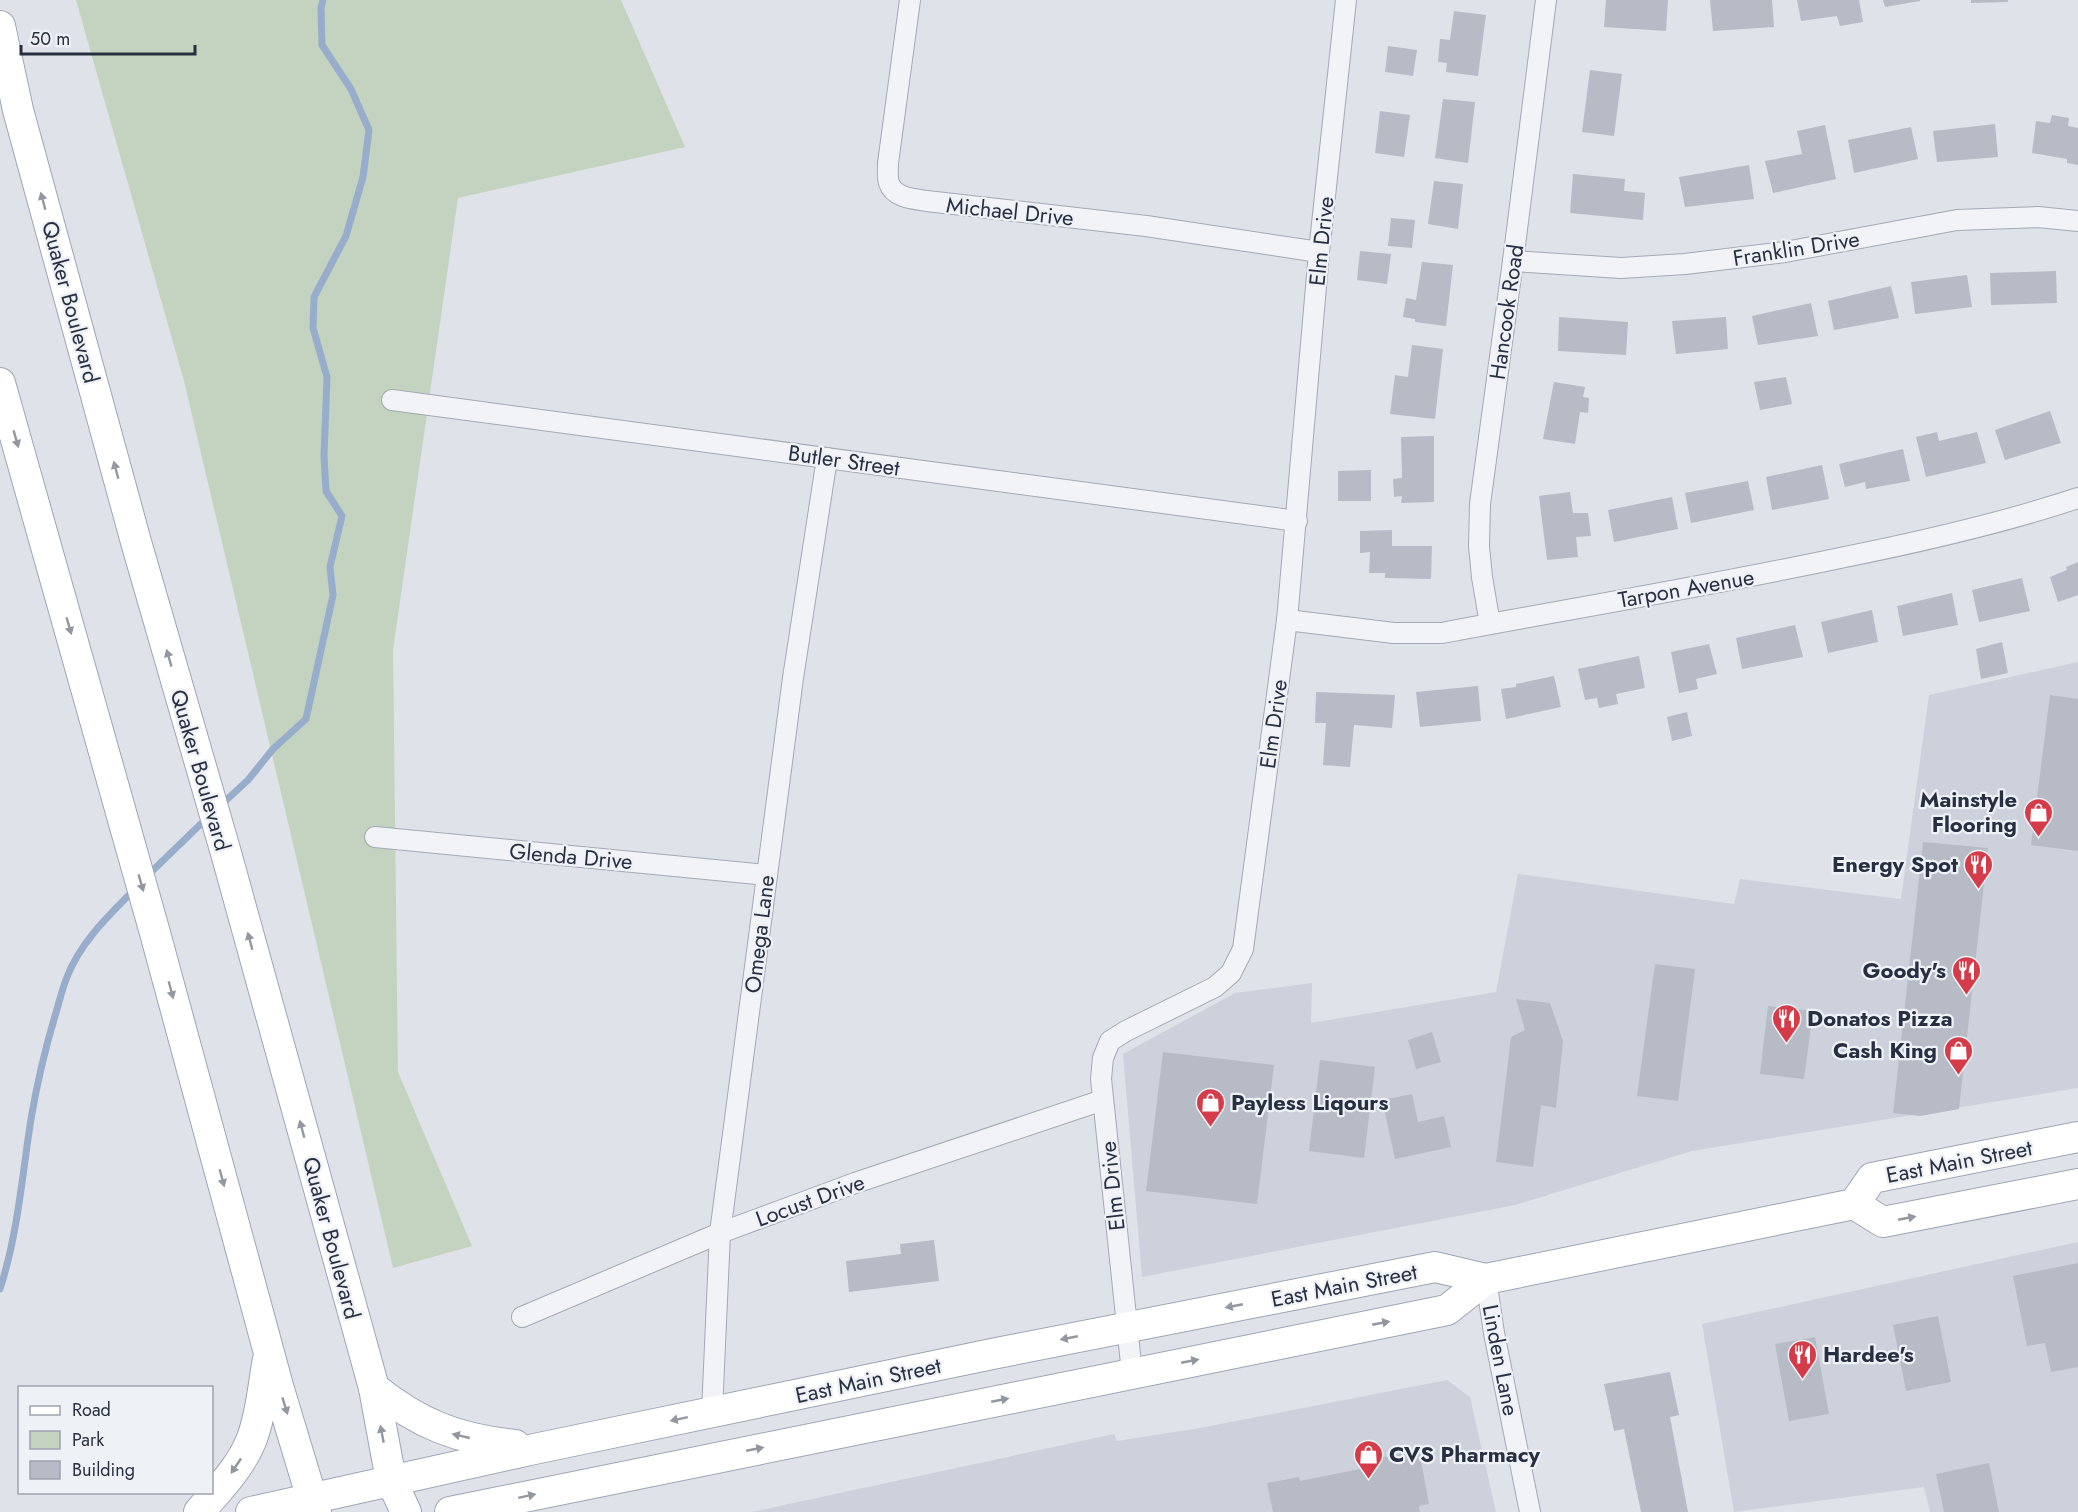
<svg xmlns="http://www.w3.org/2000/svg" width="2078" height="1512" font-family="Jost,sans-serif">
<rect width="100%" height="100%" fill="#dfe2e9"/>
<g fill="#cdd1db">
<polygon points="2078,662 2078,1088 1692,1151 1515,1205 1142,1277 1123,1054 1235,993 1312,983 1311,1023 1496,992 1518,874 1734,904 1740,879 1901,899 1929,695"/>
<polygon points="2078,1242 2078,1512 1930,1512 1924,1487 1734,1512 1702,1324"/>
<polygon points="1447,1380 1470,1397 1496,1512 751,1512 1114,1434 1117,1441 1200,1428"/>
</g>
<polygon fill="#c3d3bf" points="76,0 621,0 685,147 458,198 393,650 398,1072 472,1246 393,1268 184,381"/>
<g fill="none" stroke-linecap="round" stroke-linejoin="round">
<g stroke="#98adcb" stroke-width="7">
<polyline points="221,805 248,780 273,749 306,719 333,595 330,567 342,516 326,491 324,456 327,377 313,328 314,297 346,236 363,177 369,130 351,89 322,45 321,8 323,0"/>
<polyline points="147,876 208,817"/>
<path d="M0,1289C18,1233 22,1176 31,1119C37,1084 45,1049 55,1016C59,1003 62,989 67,977C80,943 108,916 133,891"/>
</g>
</g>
<g fill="#b6bbc6">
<polygon points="1606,0 1668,0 1666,31 1604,27"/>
<polygon points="1710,0 1772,0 1774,27 1713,31"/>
<polygon points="1797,0 1859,0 1863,22 1840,26 1837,16 1801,21"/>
<polygon points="1883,0 1920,0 1920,1 1885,7"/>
<polygon points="1971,0 2008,0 2008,2 1971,3"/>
<polygon points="1454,11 1486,15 1478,76 1446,72 1447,63 1438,62 1440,39 1450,40"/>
<polygon points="1388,46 1417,50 1413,76 1385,72"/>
<polygon points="1590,70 1622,74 1614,136 1582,132"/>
<polygon points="1443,99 1475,102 1468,163 1435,158"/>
<polygon points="1380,111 1410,115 1404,157 1375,153"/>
<polygon points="2052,115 2069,118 2068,126 2078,128 2078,165 2067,163 2067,159 2032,153 2036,121 2050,123"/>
<polygon points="1995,124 1998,157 1937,162 1933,131"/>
<polygon points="1825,125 1836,179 1773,193 1765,161 1802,154 1797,131"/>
<polygon points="1911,127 1918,159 1854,173 1848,140"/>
<polygon points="1749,165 1754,199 1685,207 1679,177"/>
<polygon points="1573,174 1625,179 1624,191 1645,193 1643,220 1570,213"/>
<polygon points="1434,181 1463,184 1458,229 1428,224"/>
<polygon points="1391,218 1415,220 1412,248 1388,246"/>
<polygon points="1360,251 1391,254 1387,284 1357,280"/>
<polygon points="1422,262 1453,265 1446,326 1415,322 1415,319 1403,317 1406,298 1416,300"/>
<polygon points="2056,271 2057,303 1991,305 1990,273"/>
<polygon points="1967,275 1972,307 1915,314 1911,282"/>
<polygon points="1891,286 1899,318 1834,330 1828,301"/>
<polygon points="1811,303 1818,336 1758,345 1752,316"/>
<polygon points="1559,317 1628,322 1626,355 1558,351"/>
<polygon points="1726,317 1728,349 1676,354 1672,321"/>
<polygon points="1412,345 1443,349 1435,419 1390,414 1395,375 1408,377"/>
<polygon points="1786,377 1792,404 1760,410 1754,382"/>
<polygon points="1554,382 1585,387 1583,397 1589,398 1588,413 1580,412 1575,444 1543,439"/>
<polygon points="2050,411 2061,443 2005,460 1995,430"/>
<polygon points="1937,432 1939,441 1977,432 1986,463 1926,477 1916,437"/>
<polygon points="1434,436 1434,502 1401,503 1402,496 1394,497 1393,479 1402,478 1401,437"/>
<polygon points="1903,449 1910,481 1866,489 1865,482 1845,487 1839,464"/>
<polygon points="1822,465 1829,499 1772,510 1766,477"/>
<polygon points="1371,470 1371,501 1338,501 1338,471"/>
<polygon points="1748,481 1754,510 1691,523 1685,493"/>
<polygon points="1570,492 1573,513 1588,513 1591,536 1576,537 1578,557 1547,560 1539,496"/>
<polygon points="1672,497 1678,529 1614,542 1608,510"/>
<polygon points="1392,530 1392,546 1432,546 1431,579 1385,578 1385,573 1369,573 1370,552 1360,553 1360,531"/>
<polygon points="2078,562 2078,595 2058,602 2050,577 2067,570 2066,567"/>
<polygon points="2022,578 2030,611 1979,622 1972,590"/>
<polygon points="1952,593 1958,625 1903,636 1897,606"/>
<polygon points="1872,610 1878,642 1828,653 1821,622"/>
<polygon points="1795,625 1803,657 1742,669 1736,638"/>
<polygon points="2002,642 2008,673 1981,679 1976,649"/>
<polygon points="1709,644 1717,674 1696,679 1698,689 1679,693 1671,652"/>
<polygon points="1639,656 1645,688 1616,694 1618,704 1599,708 1597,698 1585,700 1578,669"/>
<polygon points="1554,676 1561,707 1506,719 1501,689 1516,687 1516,684"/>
<polygon points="1478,686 1481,721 1420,727 1416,692"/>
<polygon points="1316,692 1395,695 1392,728 1354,725 1350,767 1323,765 1326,723 1315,723"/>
<polygon points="2050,695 2078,699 2078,851 2031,845"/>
<polygon points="1687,712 1692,736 1672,741 1667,717"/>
<polygon points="1923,842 1988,848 1959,1109 1920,1116 1893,1113"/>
<polygon points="1655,964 1695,969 1678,1101 1637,1096"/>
<polygon points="1516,999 1550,1003 1563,1041 1556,1108 1541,1105 1533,1167 1496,1162 1511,1037 1525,1030"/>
<polygon points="1768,1006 1813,1011 1804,1079 1760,1074"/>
<polygon points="1432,1032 1441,1062 1416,1069 1408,1040"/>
<polygon points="1163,1052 1274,1065 1257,1204 1146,1191"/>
<polygon points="1320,1060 1375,1067 1364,1158 1309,1151"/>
<polygon points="1412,1094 1418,1122 1444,1116 1451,1147 1395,1159 1382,1100"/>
<polygon points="934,1240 939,1281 849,1292 846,1261 901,1254 900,1244"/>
<polygon points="2078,1263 2078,1367 2051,1372 2045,1343 2027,1346 2013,1276"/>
<polygon points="1938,1316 1951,1382 1906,1391 1893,1325"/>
<polygon points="1815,1337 1829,1414 1789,1421 1775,1344"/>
<polygon points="1670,1372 1679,1415 1670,1417 1688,1512 1641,1512 1624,1429 1614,1431 1604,1384"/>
<polygon points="1419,1450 1429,1504 1419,1506 1420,1512 1273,1512 1267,1483 1299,1477 1300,1481 1370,1467 1369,1460"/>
<polygon points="1989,1463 1999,1512 1944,1512 1936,1474"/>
</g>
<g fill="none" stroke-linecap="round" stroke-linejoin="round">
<defs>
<g id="minor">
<path d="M910,0L888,163C888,168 887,177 889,183C894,198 914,199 927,201L1146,226L1319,252"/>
<polyline points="1513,261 1621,268 1685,264 1785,252 1957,220 2038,217 2078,221"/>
<polyline points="392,400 1297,521"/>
<path d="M1287,620L1394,633H1442C1575,608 1708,586 1840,558C1920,542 2000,524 2078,498"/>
<polyline points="1490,624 1482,577 1479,546 1480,504 1513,261 1546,0"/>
<polyline points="375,837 767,875"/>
<polyline points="1486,1279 1494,1333 1530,1512"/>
<polyline points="522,1317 720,1233 855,1183 1103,1100"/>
<polyline points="1132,1373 1101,1079 1103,1058 1110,1041 1126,1031 1215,987 1231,973 1243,949 1287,620 1319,252 1346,0"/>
<polyline points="712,1412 720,1233 793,678 827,458"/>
</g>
<g id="primary">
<polyline points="0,26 18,110 136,542 226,853 374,1388 391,1480 406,1512"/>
<polyline points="0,383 155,933 278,1386 316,1512"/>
<polyline points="1854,1204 1872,1178 2078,1137"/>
<path d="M374,1388C419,1424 457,1439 515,1445"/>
<path d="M199,1512C218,1490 240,1468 251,1441C261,1416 263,1386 268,1359"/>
<polyline points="251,1512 539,1448 992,1354 1435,1267 1486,1279 1854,1204 1883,1222 2078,1184"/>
<polyline points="450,1512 1447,1310 1486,1279"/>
</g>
</defs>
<use href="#minor" stroke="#a4a9b3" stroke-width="22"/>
<use href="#primary" stroke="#9da5b5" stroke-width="32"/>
<use href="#minor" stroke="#f2f3f7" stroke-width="20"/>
<use href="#primary" stroke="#fff" stroke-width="30"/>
</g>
<defs><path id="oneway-solid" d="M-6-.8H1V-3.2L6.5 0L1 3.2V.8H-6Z" transform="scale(1.5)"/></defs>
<g fill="#9397a0">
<use href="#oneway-solid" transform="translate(43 201) rotate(-105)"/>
<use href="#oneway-solid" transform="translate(16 439) rotate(74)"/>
<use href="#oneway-solid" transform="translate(116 470) rotate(-105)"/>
<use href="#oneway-solid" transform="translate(69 626) rotate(74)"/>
<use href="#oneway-solid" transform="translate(169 658) rotate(-106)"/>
<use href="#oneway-solid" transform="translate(141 883) rotate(74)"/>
<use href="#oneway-solid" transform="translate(250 941) rotate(-105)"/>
<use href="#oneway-solid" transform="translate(171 990) rotate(75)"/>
<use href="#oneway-solid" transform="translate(302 1129) rotate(-105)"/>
<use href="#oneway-solid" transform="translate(222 1178) rotate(75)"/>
<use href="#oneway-solid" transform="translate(1907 1218) rotate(-11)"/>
<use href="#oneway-solid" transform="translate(1234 1306) rotate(169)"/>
<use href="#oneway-solid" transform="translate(1381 1323) rotate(-11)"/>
<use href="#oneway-solid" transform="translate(1069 1338) rotate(169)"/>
<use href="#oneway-solid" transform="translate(1190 1361) rotate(-11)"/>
<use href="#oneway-solid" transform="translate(1000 1400) rotate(-11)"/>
<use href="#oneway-solid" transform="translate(285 1406) rotate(73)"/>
<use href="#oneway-solid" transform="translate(679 1419) rotate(168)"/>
<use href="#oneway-solid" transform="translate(382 1434) rotate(-101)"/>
<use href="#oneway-solid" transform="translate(461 1436) rotate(-167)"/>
<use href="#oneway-solid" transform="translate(755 1449) rotate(-11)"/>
<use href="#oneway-solid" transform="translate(236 1466) rotate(124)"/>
<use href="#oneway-solid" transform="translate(527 1496) rotate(-12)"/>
</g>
<defs>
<symbol id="shop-pin" viewBox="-11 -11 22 30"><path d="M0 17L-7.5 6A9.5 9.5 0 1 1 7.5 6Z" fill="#d53c4a" stroke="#eef1f6"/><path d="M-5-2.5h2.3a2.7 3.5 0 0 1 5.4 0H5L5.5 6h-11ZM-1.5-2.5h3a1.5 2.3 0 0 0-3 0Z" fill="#fff"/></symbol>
<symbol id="restaurant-pin" viewBox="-11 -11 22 30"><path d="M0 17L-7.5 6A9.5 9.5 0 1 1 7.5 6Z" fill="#d53c4a" stroke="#eef1f6"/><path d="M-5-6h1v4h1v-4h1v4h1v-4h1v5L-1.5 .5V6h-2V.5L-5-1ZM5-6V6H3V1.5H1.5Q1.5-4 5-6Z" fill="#fff"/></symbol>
</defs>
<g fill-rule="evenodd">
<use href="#shop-pin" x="2022" y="796" width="33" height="45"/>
<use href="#restaurant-pin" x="1962" y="848" width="33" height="45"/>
<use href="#restaurant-pin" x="1950" y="954" width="33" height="45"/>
<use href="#restaurant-pin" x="1770" y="1002" width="33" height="45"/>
<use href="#shop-pin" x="1942" y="1034" width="33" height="45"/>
<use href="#shop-pin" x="1194" y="1086" width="33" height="45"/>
<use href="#restaurant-pin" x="1786" y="1338" width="33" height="45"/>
<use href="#shop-pin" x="1352" y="1438" width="33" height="45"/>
</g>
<g text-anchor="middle" stroke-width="4.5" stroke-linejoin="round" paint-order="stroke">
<g font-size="22" fill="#272f41" stroke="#eef1f6">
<text transform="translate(1010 211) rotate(6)" y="8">Michael Drive</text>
<text transform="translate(1321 241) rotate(-84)" y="8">Elm Drive</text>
<text transform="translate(1796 248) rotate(-9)" y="8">Franklin Drive</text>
<text transform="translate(71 302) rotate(75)" y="8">Quaker Boulevard</text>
<text transform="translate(1506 312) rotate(-82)" y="8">Hancook Road</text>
<text transform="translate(844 460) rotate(8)" y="8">Butler Street</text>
<text transform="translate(1686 588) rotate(-10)" y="8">Tarpon Avenue</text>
<text transform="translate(1273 724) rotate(-82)" y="8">Elm Drive</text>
<text transform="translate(201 770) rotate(74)" y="8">Quaker Boulevard</text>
<text transform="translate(571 856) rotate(5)" y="8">Glenda Drive</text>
<text transform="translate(759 934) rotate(-83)" y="8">Omega Lane</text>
<text transform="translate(1959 1161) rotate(-11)" y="8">East Main Street</text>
<text transform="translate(1112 1186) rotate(-96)" y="8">Elm Drive</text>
<text transform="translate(810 1200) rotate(-20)" y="8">Locust Drive</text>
<text transform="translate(332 1238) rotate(75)" y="8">Quaker Boulevard</text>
<text transform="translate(1344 1285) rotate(-11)" y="8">East Main Street</text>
<text transform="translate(1501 1360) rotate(79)" y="8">Linden Lane</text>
<text transform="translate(868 1380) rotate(-12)" y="8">East Main Street</text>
</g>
<g font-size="22" font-weight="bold" fill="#272f41" stroke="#eef1f6" text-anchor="end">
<text x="2017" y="807">Mainstyle<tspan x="2017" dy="25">Flooring</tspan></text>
<text x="1958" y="872">Energy Spot</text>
<text x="1946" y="978">Goody's</text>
<text x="1807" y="1026" text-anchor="start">Donatos Pizza</text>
<text x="1937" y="1058">Cash King</text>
<text x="1231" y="1110" text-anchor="start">Payless Liqours</text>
<text x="1823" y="1362" text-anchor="start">Hardee's</text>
<text x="1389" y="1462" text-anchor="start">CVS Pharmacy</text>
</g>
</g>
<rect x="18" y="1386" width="195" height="108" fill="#eef1f6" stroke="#9ea3ae" stroke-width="1.5"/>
<rect x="30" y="1406" width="30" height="9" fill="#ffffff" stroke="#9ea3ae" stroke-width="1.5"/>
<text x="72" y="1416" font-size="18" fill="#272f41">Road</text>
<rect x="30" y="1431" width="30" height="18" fill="#c3d3bf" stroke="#9ea3ae" stroke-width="1.5"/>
<text x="72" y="1446" font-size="18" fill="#272f41">Park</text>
<rect x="30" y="1461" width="30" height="18" fill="#b6bbc6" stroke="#9ea3ae" stroke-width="1.5"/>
<text x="72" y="1476" font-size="18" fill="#272f41">Building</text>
<path d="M21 45v9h174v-9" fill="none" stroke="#272f41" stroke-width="3"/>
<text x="30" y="45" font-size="18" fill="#272f41" stroke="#eef1f6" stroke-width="4.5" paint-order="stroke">50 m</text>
</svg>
